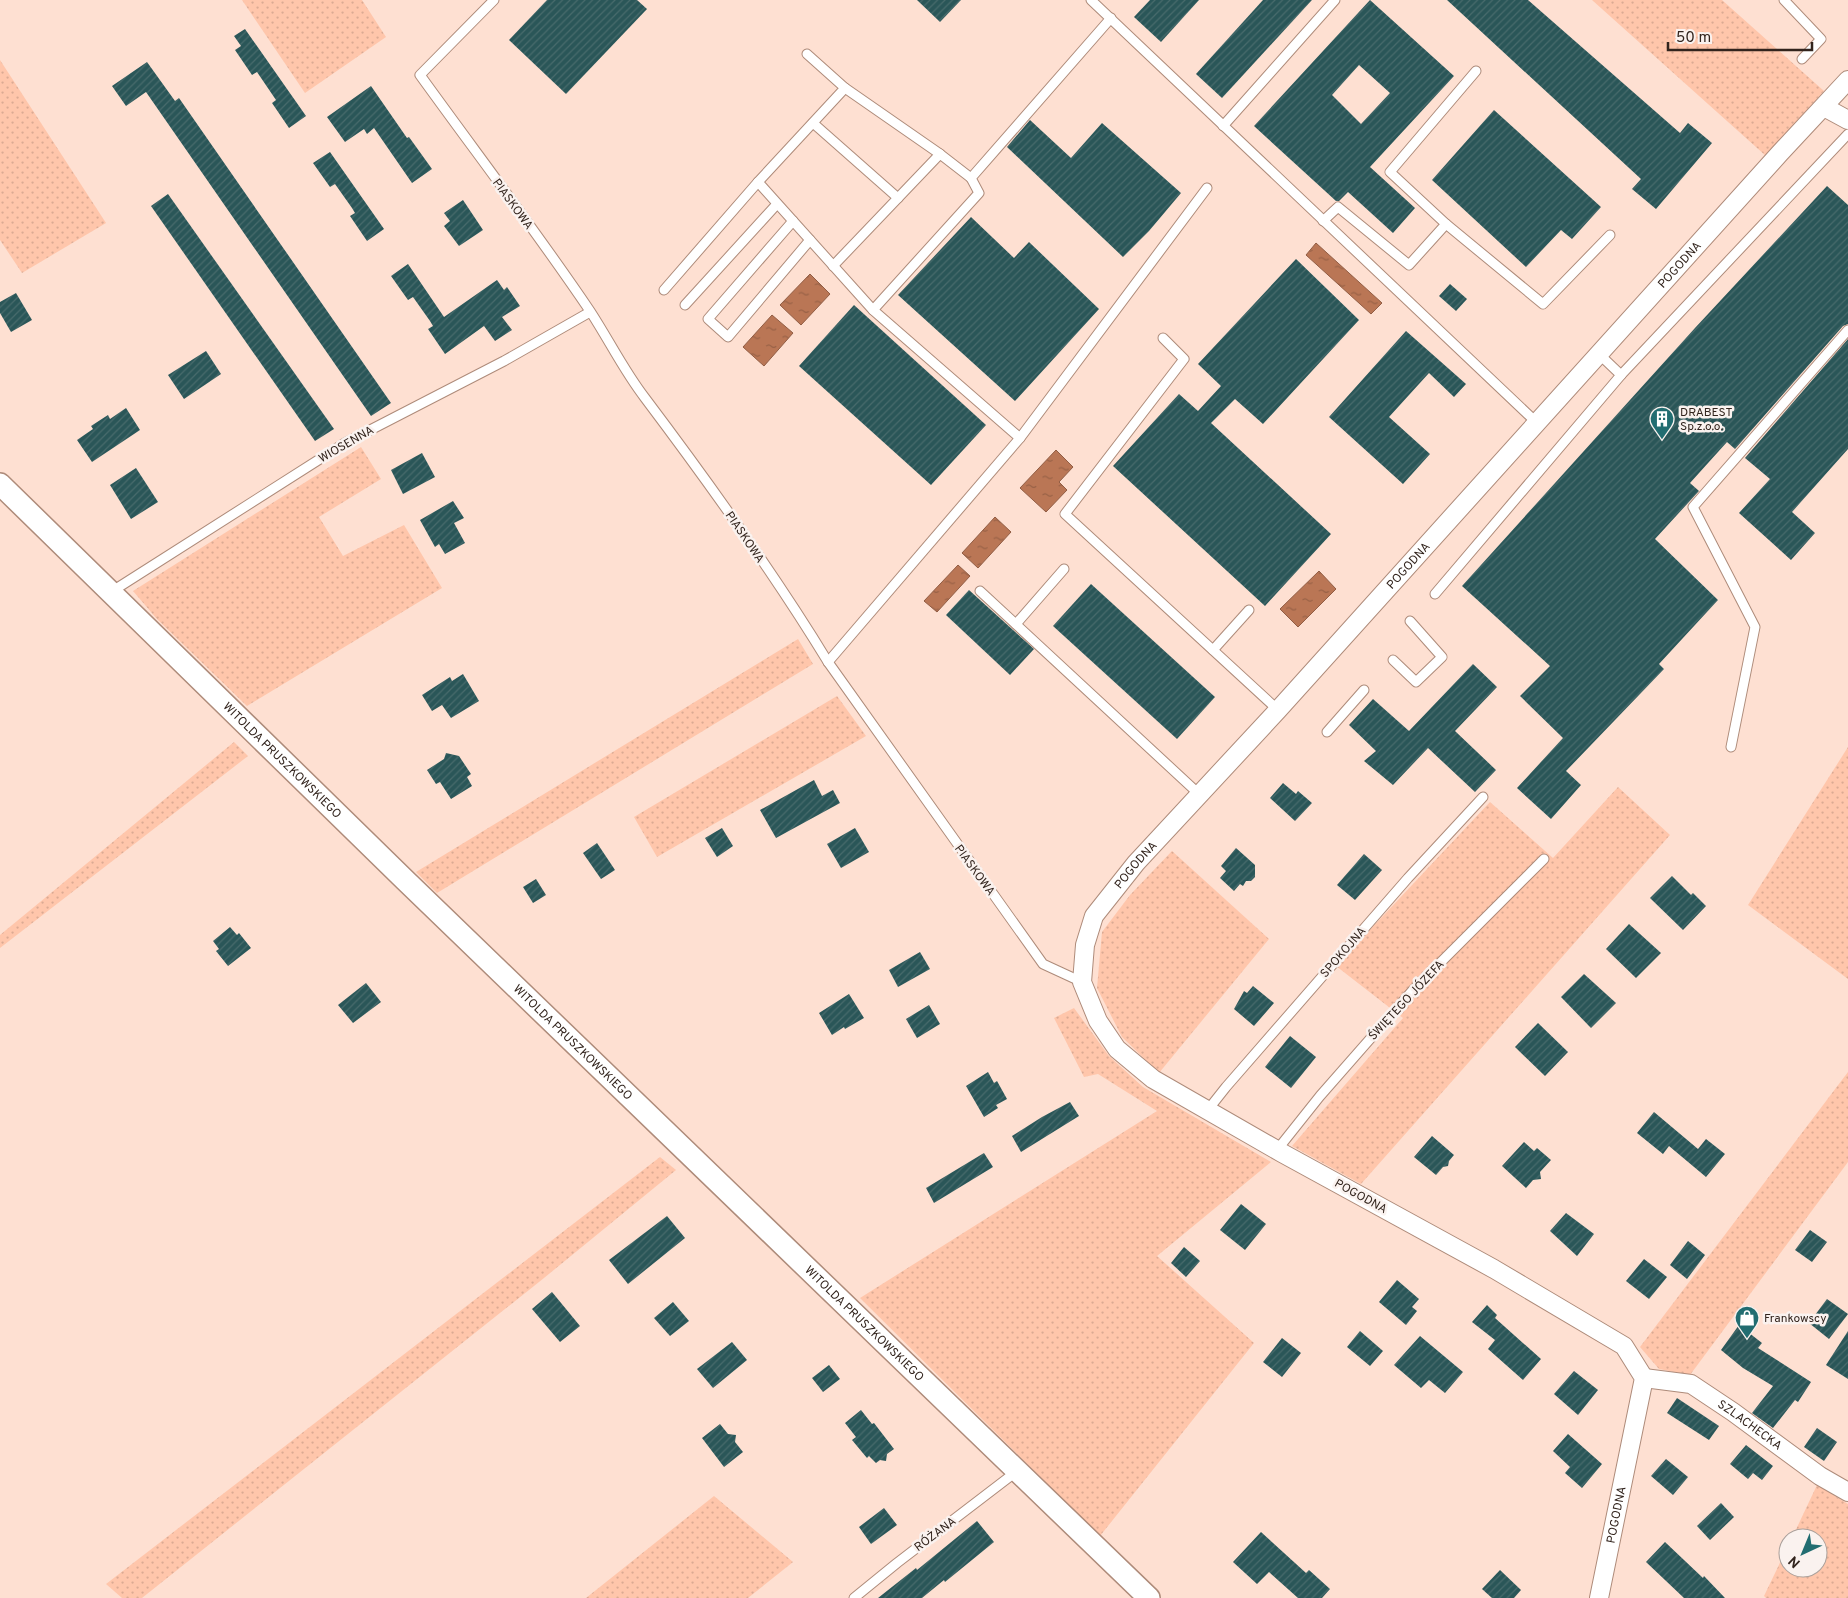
<svg xmlns="http://www.w3.org/2000/svg" width="1848" height="1598" font-family="Overpass,sans-serif">
<defs>
<pattern id="grass-dots" width="8" height="8" patternUnits="userSpaceOnUse" patternTransform="scale(1.25)"><rect width="8" height="8" fill="#ffc6ab"/><path d="M2 2h.1M6 6h.1" fill="none" stroke="#dbaa93" stroke-width="1.8" stroke-linecap="round"/></pattern>
<pattern id="water-ripples" width="26" height="14" patternUnits="userSpaceOnUse" patternTransform="scale(1.25)"><rect width="26" height="14" fill="#ba7655"/><path d="M2 4q2-2 4 0t4 0M15 11q2-2 4 0t4 0" fill="none" stroke="#986146"/></pattern>
<pattern id="building-hatch" width="6" height="6" patternUnits="userSpaceOnUse" patternTransform="scale(1.25)"><rect width="6" height="6" fill="#2a5658"/><path d="M-1 1l2-2M0 6l6-6M5 7l2-2" fill="none" stroke="#486b6c"/></pattern>
</defs>
<rect width="100%" height="100%" fill="#fee0d2"/>
<g fill="url(#grass-dots)">
<polygon points="242,0 362,0 386,37 305,93"/>
<polygon points="1592,0 1722,0 1824,91 1766,156"/>
<polygon points="0,60 106,223 22,273 0,240"/>
<polygon points="361,447 381,479 319,517 343,556 404,525 442,588 247,706 157,619 133,591"/>
<polygon points="798,639 813,664 437,893 416,872"/>
<polygon points="837,696 866,736 657,857 634,817"/>
<polygon points="234,742 248,756 0,948 0,935"/>
<polygon points="1848,747 1848,979 1748,905"/>
<polygon points="1618,787 1670,835 1361,1184 1292,1146 1403,1018 1336,966 1490,802 1553,858"/>
<polygon points="1172,851 1269,939 1159,1073 1122,1037 1097,988 1102,932 1130,895"/>
<polygon points="1074,1008 1109,1056 1143,1087 1271,1162 1157,1256 1254,1343 1100,1536 860,1298 1157,1111 1098,1074 1084,1077 1054,1018"/>
<polygon points="1848,1072 1848,1162 1690,1375 1659,1369 1640,1347"/>
<polygon points="660,1157 676,1170 544,1278 142,1598 122,1598 106,1584"/>
<polygon points="1817,1485 1848,1504 1848,1598 1766,1598 1764,1596 1788,1546 1788,1568 1818,1568 1818,1538 1792,1538"/>
<polygon points="714,1496 793,1562 748,1598 586,1598"/>
</g>
<g fill="url(#water-ripples)" stroke="#915d44">
<polygon points="1316,243 1382,303 1371,314 1306,255"/>
<polygon points="810,274 830,294 801,325 780,305"/>
<polygon points="772,315 793,333 764,366 743,347"/>
<polygon points="1056,450 1073,467 1059,482 1067,490 1046,512 1020,488"/>
<polygon points="995,517 1011,532 978,568 962,553"/>
<polygon points="958,565 970,576 937,612 924,601"/>
<polygon points="1319,571 1336,589 1298,627 1280,609"/>
</g>
<g fill="url(#building-hatch)" fill-rule="evenodd">
<polygon points="547,0 637,0 647,9 566,94 509,40"/>
<polygon points="917,0 961,0 940,22"/>
<polygon points="1150,0 1199,0 1161,42 1134,17"/>
<polygon points="1263,0 1312,0 1222,98 1196,74"/>
<path d="M1370,0L1454,76L1370,167L1415,208L1393,233L1348,192L1339,201H1336L1254,126ZM1359,65L1390,93L1361,124L1332,95Z"/>
<polygon points="1447,0 1528,0 1680,133 1688,123 1712,143 1656,209 1632,189 1641,179"/>
<polygon points="245,29 306,116 289,128 272,103 276,100 257,72 252,75 235,50 241,46 234,36"/>
<polygon points="147,62 175,101 179,98 391,403 371,416 146,92 126,106 112,86"/>
<polygon points="371,86 407,138 409,137 432,169 412,183 374,128 367,134 364,129 345,142 327,117"/>
<polygon points="1494,110 1601,207 1572,239 1561,230 1526,267 1432,180"/>
<polygon points="1030,120 1071,158 1102,123 1181,193 1149,231 1123,257 1007,147"/>
<polygon points="330,152 384,229 367,241 350,216 355,213 352,208 335,184 330,187 313,163"/>
<polygon points="1827,186 1848,205 1848,324 1843,326 1735,449 1727,442 1690,483 1699,491 1655,539 1718,600 1659,664 1664,669 1566,771 1581,785 1551,819 1517,788 1563,738 1520,696 1550,666 1462,586 1695,328"/>
<polygon points="168,194 334,429 315,441 151,206"/>
<polygon points="463,200 483,230 459,246 444,226 450,221 444,213"/>
<polygon points="971,217 1014,258 1029,242 1099,309 1015,401 898,295"/>
<polygon points="1296,259 1359,320 1263,424 1235,399 1211,423 1331,534 1265,606 1113,466 1179,394 1198,411 1221,386 1198,364"/>
<polygon points="408,264 444,317 497,280 504,290 507,287 520,306 502,317 512,330 495,341 484,326 445,354 428,329 433,326 430,321 413,297 408,300 391,276"/>
<polygon points="1450,284 1467,299 1456,311 1439,296"/>
<polygon points="16,293 32,320 11,332 0,313 0,302"/>
<polygon points="854,305 986,425 931,485 799,366"/>
<polygon points="1406,331 1466,384 1454,397 1429,373 1389,417 1430,454 1403,484 1329,417"/>
<polygon points="1848,339 1848,449 1792,512 1815,533 1791,560 1739,513 1770,479 1745,458"/>
<polygon points="206,351 221,374 184,399 168,375"/>
<polygon points="126,408 140,430 92,462 77,440 93,429 91,426 108,415 110,419"/>
<polygon points="422,453 435,477 403,494 391,470"/>
<polygon points="136,468 158,502 131,519 110,485"/>
<polygon points="453,501 464,518 454,523 465,543 445,554 439,544 435,547 420,520"/>
<polygon points="1091,584 1215,697 1177,739 1053,626"/>
<polygon points="969,590 1034,649 1010,675 946,615"/>
<polygon points="1473,664 1497,687 1455,731 1496,770 1475,792 1428,748 1393,785 1364,761 1376,751 1349,725 1373,699 1409,731"/>
<polygon points="463,674 479,701 451,718 442,705 432,711 422,695 450,677 452,681"/>
<polygon points="446,753 459,756 471,774 467,777 472,786 451,799 440,782 436,784 427,770 444,759"/>
<polygon points="814,780 822,796 833,790 840,803 776,838 760,810"/>
<polygon points="1283,783 1296,794 1298,791 1312,803 1295,821 1270,798"/>
<polygon points="722,828 733,846 717,857 705,838"/>
<polygon points="855,828 869,852 841,868 827,844"/>
<polygon points="597,843 615,870 601,879 583,853"/>
<polygon points="1236,848 1255,865 1255,877 1251,881 1246,881 1243,886 1240,884 1234,891 1220,878 1226,871 1221,866"/>
<polygon points="1364,854 1382,870 1355,900 1337,885"/>
<polygon points="1672,876 1691,895 1693,893 1706,906 1683,930 1650,898"/>
<polygon points="536,879 546,895 533,903 523,887"/>
<polygon points="1629,924 1661,953 1636,978 1606,949"/>
<polygon points="230,927 237,935 239,933 251,948 228,966 216,951 219,949 213,941"/>
<polygon points="920,952 930,969 898,987 889,970"/>
<polygon points="1584,974 1616,1003 1591,1028 1561,997"/>
<polygon points="366,983 381,1002 353,1023 338,1005"/>
<polygon points="1253,986 1274,1003 1254,1026 1234,1009 1244,991 1247,993"/>
<polygon points="849,994 864,1018 845,1029 844,1027 832,1035 819,1013"/>
<polygon points="929,1005 940,1024 917,1038 906,1019"/>
<polygon points="1538,1023 1568,1052 1545,1076 1515,1047"/>
<polygon points="1290,1036 1316,1057 1291,1088 1265,1067"/>
<polygon points="988,1072 994,1083 997,1081 1007,1099 996,1105 998,1108 984,1117 966,1086"/>
<polygon points="1070,1102 1079,1116 1021,1152 1012,1136 1042,1117"/>
<polygon points="1654,1112 1698,1149 1706,1139 1725,1154 1706,1177 1669,1146 1663,1154 1637,1133"/>
<polygon points="1432,1136 1454,1155 1449,1161 1448,1166 1443,1167 1436,1175 1414,1157"/>
<polygon points="1524,1142 1534,1151 1537,1148 1551,1160 1540,1172 1541,1179 1533,1180 1526,1188 1502,1166"/>
<polygon points="984,1153 993,1167 934,1203 926,1188"/>
<polygon points="1241,1204 1266,1224 1245,1250 1220,1230"/>
<polygon points="1566,1213 1594,1234 1577,1256 1550,1231"/>
<polygon points="667,1216 685,1238 628,1284 609,1260"/>
<polygon points="1810,1230 1827,1242 1812,1262 1795,1250"/>
<polygon points="1688,1241 1705,1255 1687,1279 1670,1265"/>
<polygon points="1184,1247 1200,1261 1186,1277 1171,1263"/>
<polygon points="1644,1259 1667,1277 1649,1299 1626,1281"/>
<polygon points="1397,1280 1419,1299 1412,1307 1417,1311 1406,1325 1379,1302"/>
<polygon points="552,1292 580,1326 560,1342 532,1309"/>
<polygon points="1827,1299 1848,1314 1829,1339 1809,1323"/>
<polygon points="673,1302 689,1321 670,1336 654,1318"/>
<polygon points="1487,1305 1497,1315 1495,1318 1541,1359 1523,1380 1488,1349 1495,1340 1472,1322"/>
<polygon points="1739,1325 1762,1343 1758,1348 1811,1382 1798,1402 1795,1400 1773,1428 1752,1413 1773,1386 1743,1368 1721,1350"/>
<polygon points="1360,1331 1383,1351 1370,1366 1347,1347"/>
<polygon points="1848,1331 1848,1379 1826,1365"/>
<polygon points="1420,1336 1463,1372 1445,1393 1429,1380 1421,1388 1394,1365"/>
<polygon points="1282,1338 1301,1353 1282,1377 1263,1362"/>
<polygon points="732,1342 747,1360 713,1388 697,1369"/>
<polygon points="829,1365 840,1379 823,1392 812,1378"/>
<polygon points="1574,1371 1598,1390 1578,1415 1554,1394"/>
<polygon points="1677,1398 1719,1426 1709,1440 1667,1413"/>
<polygon points="861,1410 872,1424 874,1423 894,1449 887,1454 886,1461 880,1460 876,1463 869,1456 867,1458 852,1440 856,1437 845,1423"/>
<polygon points="720,1424 728,1434 736,1435 735,1442 743,1452 724,1467 702,1438"/>
<polygon points="1817,1428 1837,1442 1824,1461 1804,1447"/>
<polygon points="1568,1434 1602,1464 1582,1488 1565,1473 1570,1467 1553,1451"/>
<polygon points="1746,1445 1773,1466 1762,1480 1753,1473 1748,1479 1730,1464"/>
<polygon points="1666,1459 1688,1477 1673,1495 1651,1476"/>
<polygon points="1721,1503 1734,1517 1710,1540 1697,1526"/>
<polygon points="884,1508 897,1525 871,1544 859,1527"/>
<polygon points="977,1521 994,1542 945,1582 944,1580 922,1598 878,1598 916,1568 917,1570"/>
<polygon points="1261,1532 1306,1573 1309,1570 1330,1589 1322,1598 1298,1598 1269,1572 1257,1584 1233,1562"/>
<polygon points="1665,1542 1703,1578 1704,1576 1725,1598 1684,1598 1646,1562"/>
<polygon points="1500,1570 1521,1590 1514,1598 1492,1598 1482,1589"/>
</g>
<g fill="none" stroke-linecap="round" stroke-linejoin="round">
<defs>
<g id="service">
<path d="M494,0L420,75C477,154 536,231 590,311C609,340 624,371 645,398C709,483 772,570 828,662L1043,964L1082,982"/>
<polyline points="1091,0 1537,423"/>
<polyline points="1784,0 1821,39 1802,59"/>
<polyline points="807,54 845,88 758,182 873,310 1020,438 1207,188"/>
<polyline points="845,88 940,154"/>
<polyline points="813,123 898,198"/>
<polyline points="1223,126 1335,0"/>
<polyline points="793,221 708,319 728,337 810,240"/>
<polyline points="1323,221 1338,207 1409,265 1446,224 1390,172 1476,71"/>
<polyline points="1446,224 1543,304 1610,235"/>
<polyline points="833,266 940,154 971,178"/>
<polyline points="664,290 758,182"/>
<polyline points="685,305 777,204"/>
<polyline points="873,310 979,193 971,178 1111,18"/>
<polyline points="1163,338 1184,359 1065,514 1278,710"/>
<polyline points="1621,375 1848,134"/>
<polyline points="980,591 1200,795"/>
<polyline points="111,592 345,443 504,361 590,312"/>
<polyline points="1435,594 1621,375 1599,354"/>
<polyline points="1016,624 1064,569"/>
<polyline points="1213,650 1249,610"/>
<polyline points="1393,660 1416,682 1442,657 1410,621"/>
<polyline points="828,662 1020,438"/>
<polyline points="1327,732 1364,690"/>
<polyline points="1731,747 1755,627 1693,507 1848,330"/>
<polyline points="1207,1111 1226,1087 1408,878 1483,797"/>
<polyline points="1277,1150 1320,1096 1413,990 1544,859"/>
<polyline points="854,1598 897,1563 1017,1471"/>
</g>
<g id="minor">
<polyline points="1824,107 1848,120"/>
<path id="s1" d="M1644,1378L1691,1384L1733,1412L1820,1476L1848,1492"/>
<path id="s2" d="M1599,1598L1644,1378L1624,1346L1494,1269L1282,1153L1153,1079L1117,1049L1098,1021L1082,982L1085,945L1094,916L1136,863L1278,710L1780,153L1848,80"/>
</g>
<g id="tertiary">
<path id="s3" d="M0,484L405,880L1149,1598"/>
</g>
</defs>
<use href="#service" stroke="#ae8b7a" stroke-width="11"/>
<use href="#minor" stroke="#ae8b7a" stroke-width="20"/>
<use href="#tertiary" stroke="#ae8b7a" stroke-width="24"/>
<use href="#service" stroke="#fff" stroke-width="9"/>
<use href="#minor" stroke="#fff" stroke-width="18"/>
<use href="#tertiary" stroke="#fff" stroke-width="21"/>
</g>
<defs>
<symbol id="building-pin" viewBox="-11 -11 22 30"><path d="M0 17L-7.5 6A9.5 9.5 0 1 1 7.5 6Z" fill="#226d71" stroke="#faf2ef"/><path d="M-4-6H4V6H1V3H-1V6H-4ZM-2.5-4.3h1.7v1.8h-1.7ZM.8-4.3h1.7v1.8H.8ZM-2.5-1h1.7V.8h-1.7ZM.8-1h1.7V.8H.8Z" fill="#fff"/></symbol>
<symbol id="shop-pin" viewBox="-11 -11 22 30"><path d="M0 17L-7.5 6A9.5 9.5 0 1 1 7.5 6Z" fill="#226d71" stroke="#faf2ef"/><path d="M-5-2.5h2.3a2.7 3.5 0 0 1 5.4 0H5L5.5 6h-11ZM-1.5-2.5h3a1.5 2.3 0 0 0-3 0Z" fill="#fff"/></symbol>
</defs>
<g fill-rule="evenodd">
<use href="#building-pin" x="1648" y="405" width="28" height="38"/>
<use href="#shop-pin" x="1733" y="1304" width="28" height="38"/>
</g>
<g text-anchor="middle" stroke-width="5" stroke-linejoin="round" paint-order="stroke">
<g font-size="12" fill="#32241d" stroke="#faf2ef">
<text transform="translate(513 204) rotate(54)" y="4">PIASKOWA</text>
<text dy="4" stroke="none"><textPath href="#s2" startOffset="1870">POGODNA</textPath></text>
<text transform="translate(346 444) rotate(-30)" y="4">WIOSENNA</text>
<text transform="translate(745 537) rotate(56)" y="4">PIASKOWA</text>
<text dy="4" stroke="none"><textPath href="#s2" startOffset="1465">POGODNA</textPath></text>
<text dy="4" stroke="none"><textPath href="#s3" startOffset="395">WITOLDA PRUSZKOWSKIEGO</textPath></text>
<text dy="4" stroke="none"><textPath href="#s2" startOffset="1060">POGODNA</textPath></text>
<text transform="translate(975 870) rotate(54)" y="4">PIASKOWA</text>
<text transform="translate(1343 952) rotate(-49)" y="4">SPOKOJNA</text>
<text transform="translate(1406 1000) rotate(-47)" y="4">ŚWIĘTEGO JÓZEFA</text>
<text dy="4" stroke="none"><textPath href="#s3" startOffset="800">WITOLDA PRUSZKOWSKIEGO</textPath></text>
<text transform="translate(1361 1196) rotate(29)" y="4">POGODNA</text>
<text dy="4" stroke="none"><textPath href="#s3" startOffset="1205">WITOLDA PRUSZKOWSKIEGO</textPath></text>
<text dy="4" stroke="none"><textPath href="#s1" startOffset="119">SZLACHECKA</textPath></text>
<text dy="4" stroke="none"><textPath href="#s2" startOffset="85">POGODNA</textPath></text>
<text transform="translate(935 1534) rotate(-37)" y="4">RÓŻANA</text>
</g>
<g font-size="12" fill="#32241d" stroke="#faf2ef" text-anchor="start">
<text x="1680" y="416">DRABEST<tspan x="1680" dy="14">Sp.z.o.o.</tspan></text>
<text x="1764" y="1322">Frankowscy</text>
</g>
</g>
<g transform="translate(1803 1553) rotate(224)"><circle r="24" fill="#faf2ef" stroke="#aaa09b"/>
<path d="M0-4L9 19L0 12L-9 19Z" fill="#226d71"/>
<text y="-8" font-size="14" font-weight="bold" text-anchor="middle" fill="#32241d">N</text>
</g>
<path d="M1668 42v8h144v-8" fill="none" stroke="#32241d" stroke-width="2.5"/>
<text x="1676" y="42" font-size="15" fill="#32241d" stroke="#faf2ef" stroke-width="4" paint-order="stroke">50 m</text>
</svg>
